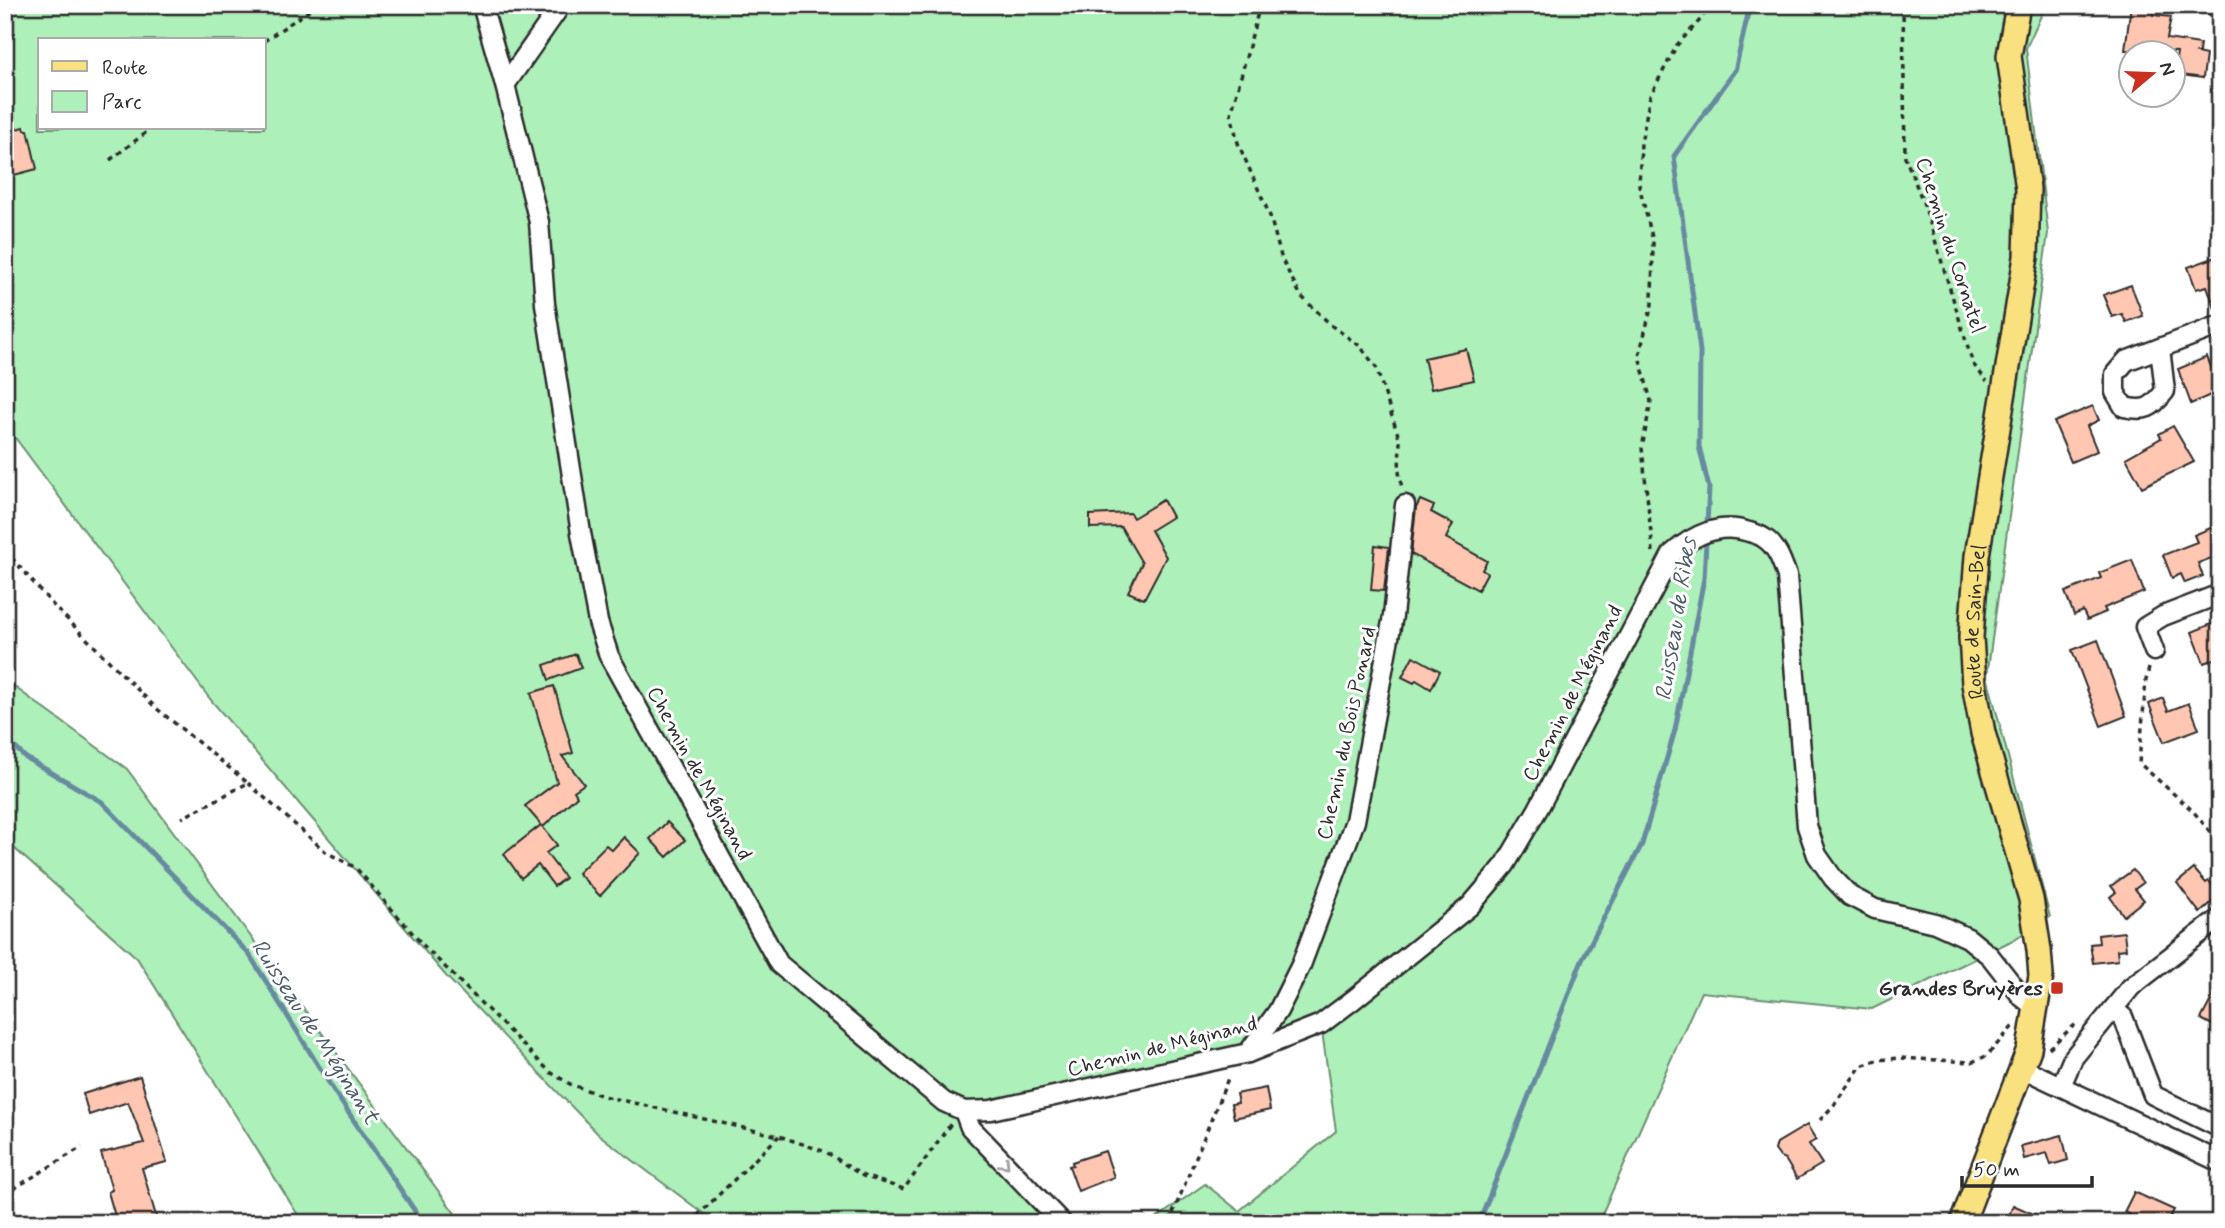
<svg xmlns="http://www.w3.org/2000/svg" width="2225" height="1228" font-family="Mynerve,sans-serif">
<rect width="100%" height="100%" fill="#fff"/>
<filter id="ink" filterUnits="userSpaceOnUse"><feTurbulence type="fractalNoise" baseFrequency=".0143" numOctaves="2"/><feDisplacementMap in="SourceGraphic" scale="14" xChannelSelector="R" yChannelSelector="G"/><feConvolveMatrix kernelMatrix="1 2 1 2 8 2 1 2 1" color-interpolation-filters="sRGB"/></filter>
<g filter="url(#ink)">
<g fill="#adf0b9" stroke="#6c8e72" stroke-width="2" fill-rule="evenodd">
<path d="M5,5H2046L2026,48L2048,233L1987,676L2050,917L2013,940L1872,1009L1701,992L1598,1223H1150L1205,1184L1239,1211L1336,1131L1321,1024L1248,1053L964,1111L1062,1223H716L598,1134L446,976L210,699L5,424ZM40,40H264V128H40Z"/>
<polygon points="5,680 127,769 462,1223 303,1223 137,958 5,840"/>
</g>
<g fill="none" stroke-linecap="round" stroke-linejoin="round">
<g stroke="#688aa1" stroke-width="5">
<polyline points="5,738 26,758 102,802 249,954 334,1091 423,1223"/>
<polyline points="1479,1223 1582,960 1642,844 1675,730 1704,578 1709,488 1699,446 1700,351 1674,156 1735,71 1750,5"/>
</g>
</g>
<g fill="#ffc7b2" stroke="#2b2b2b" stroke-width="2">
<polygon points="2131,5 2155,5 2153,15 2171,17 2167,39 2200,44 2199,52 2197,53 2206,55 2203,78 2174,74 2177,52 2125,50"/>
<polygon points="24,127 25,130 28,130 37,169 10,176 5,158 5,132"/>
<polygon points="2216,257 2220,266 2220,314 2217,314 2207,286 2196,289 2188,267"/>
<polygon points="2131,285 2143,316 2126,322 2122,314 2112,317 2103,295"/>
<polygon points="1466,349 1474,380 1431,389 1424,358"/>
<polygon points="2207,357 2219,386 2219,391 2191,404 2178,369"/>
<polygon points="2093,406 2099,420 2087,426 2097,451 2071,462 2054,422"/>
<polygon points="2173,426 2194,462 2142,487 2126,458 2161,438 2159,434"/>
<polygon points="1163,500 1172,517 1151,530 1166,557 1144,599 1128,592 1142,563 1121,527 1090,528 1090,515 1130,513 1133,518"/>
<polygon points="1420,500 1434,506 1431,512 1453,524 1446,538 1487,561 1482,570 1487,573 1478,590 1411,554 1416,508"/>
<polygon points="2220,524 2220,555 2198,563 2203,576 2185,583 2181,574 2172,578 2163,555 2197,542 2194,535"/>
<polygon points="1375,545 1389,547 1384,591 1371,590"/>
<polygon points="2132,560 2144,592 2104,608 2106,612 2087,620 2083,611 2074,615 2065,592 2101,578 2099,573"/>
<polygon points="2214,623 2220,637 2220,657 2204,663 2192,632"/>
<polygon points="2098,640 2126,716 2101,726 2072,650"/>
<polygon points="576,654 581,668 549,680 544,665"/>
<polygon points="1413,656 1440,671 1431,689 1416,680 1414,683 1402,677"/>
<polygon points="554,686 573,753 562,756 584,784 574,791 577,796 543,827 525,806 557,782 531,693"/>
<polygon points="2163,698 2168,711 2189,703 2199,729 2164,742 2149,704"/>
<polygon points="667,822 685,840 667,857 650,839"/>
<polygon points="541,825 557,845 546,853 565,878 554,886 538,865 521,878 504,854"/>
<polygon points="624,837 640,853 600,896 578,873 606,845 612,850"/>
<polygon points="2194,869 2206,883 2209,881 2220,895 2200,913 2177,883"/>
<polygon points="2133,870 2143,883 2135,889 2144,900 2124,916 2110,897 2116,892 2111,886"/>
<polygon points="2124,932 2126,949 2117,950 2118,960 2093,963 2090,944 2099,943 2098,935"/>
<polygon points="2220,983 2220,1029 2201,1019"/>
<polygon points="140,1076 167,1162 142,1168 158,1223 117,1223 108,1192 112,1190 101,1153 144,1143 128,1102 89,1115 83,1094"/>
<polygon points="1266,1088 1270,1110 1234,1118 1231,1104 1238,1103 1236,1094"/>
<polygon points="1807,1125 1816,1140 1809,1144 1822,1164 1797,1179 1785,1159 1780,1157 1775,1150 1777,1143"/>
<polygon points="2062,1135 2068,1160 2051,1165 2047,1153 2024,1159 2021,1146"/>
<polygon points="1105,1151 1114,1177 1078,1191 1069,1166 1073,1165 1072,1162"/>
<polygon points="2134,1192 2174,1210 2167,1223 2126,1223 2130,1215 2124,1212"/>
<polygon points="2013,1205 2054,1223 2006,1223"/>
</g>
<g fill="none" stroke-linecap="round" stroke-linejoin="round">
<defs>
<g id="minor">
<path d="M482,5L505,85L539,222L545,304L581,533L598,622L609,656L779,964L944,1102L964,1111L991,1110L1248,1053L1321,1024L1353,1000L1470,906L1505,865L1538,809L1672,554C1693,535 1720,522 1749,532C1753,533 1760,535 1764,538C1777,546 1782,562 1787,576L1807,826L1817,855L1833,878L1850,896L1875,909L1935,923L1968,938L1990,956L2022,997L2036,1008"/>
<polyline points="2214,5 2220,9"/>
<polyline points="505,85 561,5"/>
<path d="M2160,348L2165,391C2152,408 2146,412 2124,407L2115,392V374L2126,361L2220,325"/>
<polyline points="2154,651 2145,627 2163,616 2220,594"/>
<polyline points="2113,1009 2123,1017 2153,1095 2220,1128"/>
<polyline points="1248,1053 1278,1011 1301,965 1355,821 1393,616 1405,505"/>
<polyline points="2022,1068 2220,1162"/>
<polyline points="2061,1086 2073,1058 2131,987 2220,918"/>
<polyline points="964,1111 970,1127 1062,1223"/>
</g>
<g id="major">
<path id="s1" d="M1962,1223L2029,1049L2041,976L2039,950L2031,899L1983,733L1974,684L1971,637L1977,556L2026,257L2028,189L2009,56L2018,5"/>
</g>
</defs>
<use href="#minor" stroke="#2b2b2b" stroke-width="23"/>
<use href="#major" stroke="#2b2b2b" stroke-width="28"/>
<g stroke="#2b2b2b" stroke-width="3.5" stroke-dasharray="5 5" stroke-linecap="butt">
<polyline points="1260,5 1231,114 1238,143 1270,216 1282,260 1301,296 1332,326 1360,346 1376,367 1400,441 1399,472 1402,489"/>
<polyline points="1903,5 1905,157 1925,207 1973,364 1987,381"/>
<polyline points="264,41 317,5"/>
<polyline points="110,160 152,128"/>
<polyline points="5,550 52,604 156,708 248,783 182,818"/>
<polyline points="1653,552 1642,448 1651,401 1639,356 1652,304 1653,241 1639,185 1641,143 1650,96 1677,45 1702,18 1708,5"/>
<polyline points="2149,668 2146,680 2139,763 2193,811 2220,844"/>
<polyline points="248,783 326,852 356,868 422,944 550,1072 570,1084 603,1096 779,1136 826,1152 863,1176 904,1189 952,1122"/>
<polyline points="2049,1048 2077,1023"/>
<polyline points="1820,1120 1834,1105 1861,1066 1877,1060 1900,1058 1972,1062 1984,1057 1992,1050 2013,1026"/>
<polyline points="5,1194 82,1147"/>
<polyline points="690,1223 779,1136"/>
<polyline points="1169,1223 1229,1076"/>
</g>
<use href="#minor" stroke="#fff" stroke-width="18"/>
<use href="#major" stroke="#fae180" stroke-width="23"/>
</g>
<defs><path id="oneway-chevron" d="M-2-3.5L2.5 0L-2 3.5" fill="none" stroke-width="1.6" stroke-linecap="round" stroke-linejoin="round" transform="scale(1.75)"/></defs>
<use stroke="#a0a0a0" href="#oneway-chevron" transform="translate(1005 1164) rotate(46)"/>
</g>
<rect fill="#c8321e" stroke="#fff" stroke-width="2.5" x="2050" y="981" width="14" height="14" rx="3.5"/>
<g text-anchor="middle" stroke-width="6" stroke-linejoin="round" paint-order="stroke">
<g font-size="21" fill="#2b2b2b" stroke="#fff">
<text transform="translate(1951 245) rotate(72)" y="7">Chemin du Cornatel</text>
<text dy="7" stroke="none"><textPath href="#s1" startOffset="623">Route de Sain-Bel</textPath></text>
<text transform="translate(1572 693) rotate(-63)" y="7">Chemin de Méginand</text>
<text transform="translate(1346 733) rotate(-78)" y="7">Chemin du Bois Ponard</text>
<text transform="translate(700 773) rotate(61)" y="7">Chemin de Méginand</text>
<text transform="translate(1162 1046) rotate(-14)" y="7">Chemin de Méginand</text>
</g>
<g font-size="21" font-weight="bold" fill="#2b2b2b" stroke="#fff" text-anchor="end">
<text x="2043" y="995">Grandes Bruyères</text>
</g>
<g font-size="23" font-style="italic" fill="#4a5a66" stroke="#fff">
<text transform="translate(1675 619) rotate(-81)" y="8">Ruisseau de Ribes</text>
<text transform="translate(316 1031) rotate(57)" y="8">Ruisseau de Méginant</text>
</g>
</g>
<rect width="2225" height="1228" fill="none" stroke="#fff" stroke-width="28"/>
<rect x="14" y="14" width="2197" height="1200" fill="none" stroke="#2b2b2b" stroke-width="2.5" filter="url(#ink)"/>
<rect x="38" y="38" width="228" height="91" fill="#ffffff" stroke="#aaaaaa" stroke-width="2"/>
<rect x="52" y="61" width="35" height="10" fill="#fae180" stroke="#aaaaaa" stroke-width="2"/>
<text x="102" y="74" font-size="21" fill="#2b2b2b">Route</text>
<rect x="52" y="91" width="35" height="21" fill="#adf0b9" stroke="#aaaaaa" stroke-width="2"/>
<text x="102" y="108" font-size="21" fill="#2b2b2b">Parc</text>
<g transform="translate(2152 74) rotate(71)"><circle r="33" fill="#ffffff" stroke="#aaaaaa" stroke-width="2"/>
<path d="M0-5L12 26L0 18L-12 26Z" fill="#c8321e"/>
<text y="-10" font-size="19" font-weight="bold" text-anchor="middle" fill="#2b2b2b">N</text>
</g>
<path d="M1962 1176v10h130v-10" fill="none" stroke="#2b2b2b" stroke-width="3.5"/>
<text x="1973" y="1176" font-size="21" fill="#2b2b2b" stroke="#ffffff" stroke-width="5" paint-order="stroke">50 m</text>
</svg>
